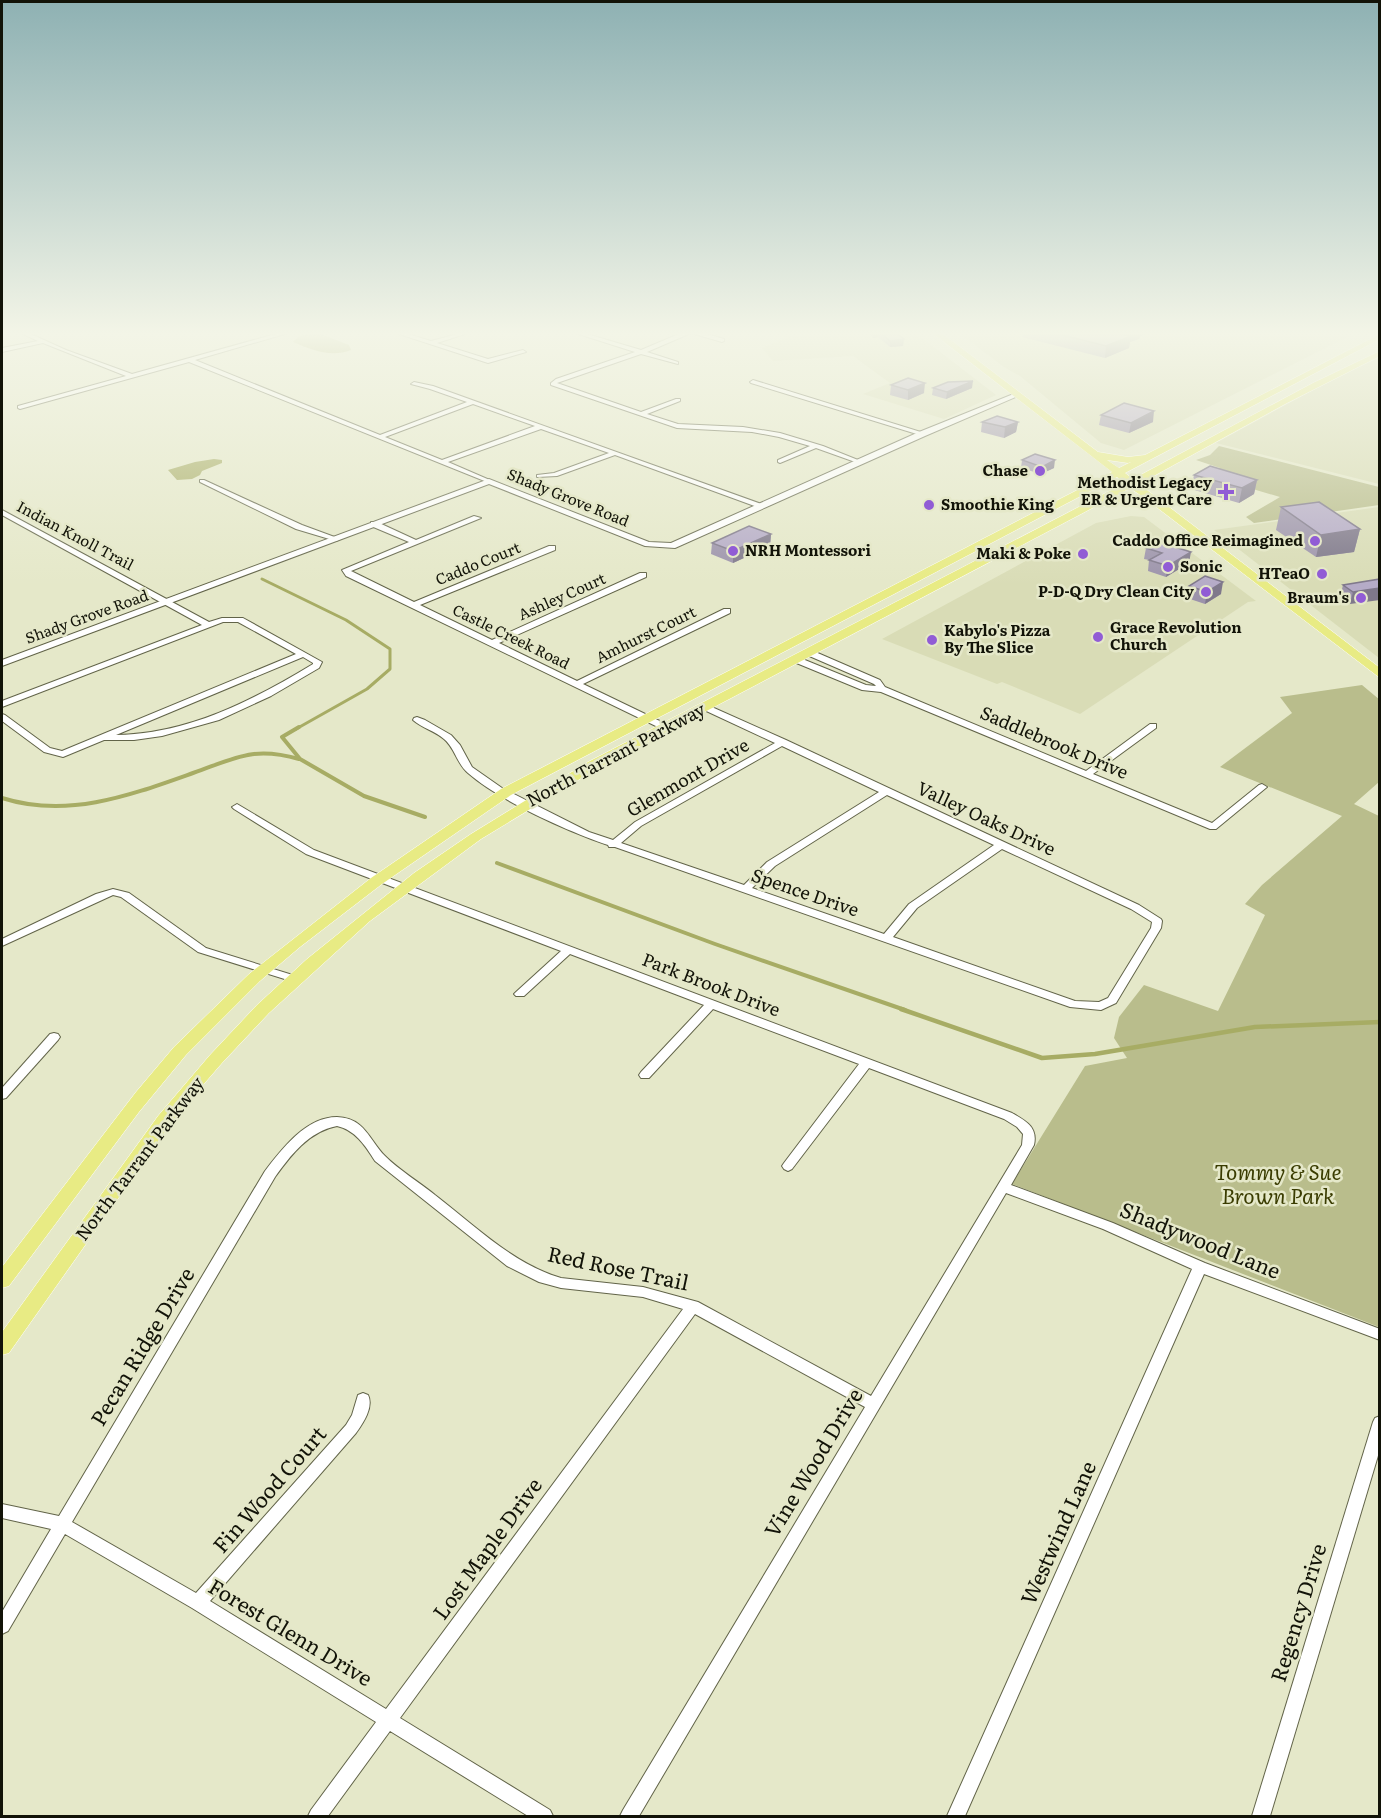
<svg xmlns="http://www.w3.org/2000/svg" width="1381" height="1818" font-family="Literata,serif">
<rect width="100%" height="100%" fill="#e5e8c9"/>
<g fill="#d9dcb6">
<polygon points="865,331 913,331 996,395 944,419 863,394 890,383 853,356 773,361 762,348 788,337"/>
<polygon points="956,331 1359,331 1124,450 1101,443 1020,376 1004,367"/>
<polygon points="1379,358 1379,484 1216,443 1348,371"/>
<polygon points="1379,507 1379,658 1214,530"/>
<polygon points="1131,516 1144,517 1256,601 1248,602 1080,714 1002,682 997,684 882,639 1096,523"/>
</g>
<g fill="#b9bd8c">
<polygon points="1219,446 1379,487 1379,505 1254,523 1246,517 1280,497 1209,476 1220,468 1196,460 1210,455"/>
<polygon points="1362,685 1380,700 1379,782 1354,804 1379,816 1379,1327 1012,1184 1085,1066 1127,1058 1114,1038 1119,1017 1144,985 1218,1011 1265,915 1245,904 1262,885 1342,816 1220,767 1292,713 1280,697"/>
</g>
<g fill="#a7ac64">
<path d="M318,333L349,345L351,350C331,358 312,350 293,342L299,336Z"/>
<polygon points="214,459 222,460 222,463 202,471 200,475 192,479 177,480 168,470 195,462"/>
</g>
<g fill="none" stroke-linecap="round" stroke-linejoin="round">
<polyline stroke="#a7ac64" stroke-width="3" points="262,579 346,620 390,649 390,669 367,689 296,729"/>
<g stroke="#a7ac64" stroke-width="4">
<polyline points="299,727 282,737 300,759 364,796 425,817"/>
<path d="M2,798C68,819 131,795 193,773C236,758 253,746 299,759"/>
<polyline points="497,863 715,944 905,1010"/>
</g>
<polyline stroke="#a7ac64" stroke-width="4.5" points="901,1009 1042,1058 1095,1054 1255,1027 1380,1022"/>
<defs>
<g id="minor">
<path d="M17,331H24L66,350L132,374L286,331H295L195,360L380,435L467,402L430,389L411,384L414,382L433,386L767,506L760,508L615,455L557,476L537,477V475L554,473L609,453L541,429L448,462L492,481L487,482L189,362L20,409L18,408V406L126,376L43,343L2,352V348L38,341ZM473,404L535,426L442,460L385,437Z"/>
<polygon points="390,331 398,331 431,341 465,332 465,334 437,343 488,359 523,350 526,352 488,363"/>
<polygon points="569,331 577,331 641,350 686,331 697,331 724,339 724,341 722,342 691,333 647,352 678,362 678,364 641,354 557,383 641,412 676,399 680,399 680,401 647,414 678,424 743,427 780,433 823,446 863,462 858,463 816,448 780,463 778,462 778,460 810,446 779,437 752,432 677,428 551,385 551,383 556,379 635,352"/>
<polygon points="753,380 924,433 925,434 920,435 751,383 750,382"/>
<polygon points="200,480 204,480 302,525 340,539 336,541 296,529 200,482"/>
<path d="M2,510L209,622L222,618H243L322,662L319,668L271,696L219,720L162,736L134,740H104L63,757L44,752L2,721V714L5,715L50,748L62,751L296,654L238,622H223L2,707V701L202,625L2,515ZM303,657L313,663V664C252,701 188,734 116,735Z"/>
<polygon points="474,516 481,518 351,571 414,602 549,546 555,546 555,550 420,605 492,640 640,573 646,573 646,577 499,643 577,681 724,609 730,609 730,613 583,684 668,725 668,729 662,729 346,576 342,570 409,542 371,526 371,522 377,522 416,540"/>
<polygon points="807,651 813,651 880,680 885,687 1086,771 1150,724 1156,724 1156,728 1093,774 1212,823 1259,785 1262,784 1267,787 1216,829 1210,829 881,692 862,690 794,662 794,658 800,658 866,685 876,686 874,684 807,655"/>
<path d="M705,704L786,740L1139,905L1161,919L1162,921L1161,928L1116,1003L1101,1010L1070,1007L615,847H609L608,845C567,831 500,801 468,773C457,764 455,748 444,739C435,731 422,728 413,720L414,718L417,717L425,720L451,735L460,745L472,767L502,788L589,832L613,840L635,822L775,743L702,709V705ZM782,746L879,792L767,862L744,885L621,843L641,826ZM887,795L994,845L909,904L884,934L752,888L775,866ZM1002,849L1131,909L1152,922L1151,928L1108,998L1099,1002L1075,1001L893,937L917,908Z"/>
<path d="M237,804L314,850L1012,1113C1026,1121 1038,1127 1034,1145L1011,1185L1113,1223L1205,1263L1380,1329V1340L1204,1274L965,1816H947L1192,1269L1103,1229L1006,1193L639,1816H620L623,1810L865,1407L695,1314L400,1718L550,1810L553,1816H528L390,1731L328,1816H308L311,1810L376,1722L192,1608L65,1534L8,1631L2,1634V1612L51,1529L2,1518V1504L59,1516L265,1171C282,1149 306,1117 337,1117C365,1118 369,1140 385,1156C399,1170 419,1182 435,1195C474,1225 513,1264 561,1278L643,1287L698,1302L871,1396L1022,1145L1023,1134L1017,1127L1004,1119L869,1068L792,1169L788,1171L784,1169L782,1166L784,1163L859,1064L713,1009L649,1078H641L639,1075L641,1072L704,1005L570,954L524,996H516L514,994L516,992L561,951L306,854L234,809L232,807ZM337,1126C355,1130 365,1145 375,1161L507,1266L539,1282L561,1288L643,1297L683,1309L386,1709L210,1601L356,1433C363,1423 374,1407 368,1395L363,1393L358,1395L352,1415L346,1425L196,1593L72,1522L275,1177C290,1156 309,1131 337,1126Z"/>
<polygon points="113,889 129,893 206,948 299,977 301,979 299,981 291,981 198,952 121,897 113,895 2,946 2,939 96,894"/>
<polygon points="54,1033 58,1034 60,1037 58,1040 6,1098 2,1099 2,1088 50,1034"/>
<polygon points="1380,1416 1380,1449 1270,1816 1252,1816 1373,1422 1375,1418"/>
</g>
<polygon id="tertiary" points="1016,393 1020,395 1018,396 925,436 675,548 645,546 489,484 2,666 2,660 489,479 649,542 671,543 919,432"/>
<path id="primary" d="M930,331H939L1098,452L1128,457L1145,455L1380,334V339L1125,473L1133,479L1313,383L1380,351V356L1287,403L1139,484L1380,668V678L1155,506L1119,502L1104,506L1100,504L598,768L481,839L370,921L269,1013L222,1063L177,1115L9,1353L2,1355V1332L158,1116L210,1055L257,1005L307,959L414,873L471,834L588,762L1125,483L1117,477L511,795L382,884L300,947L260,981L186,1055L139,1112L9,1286L2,1288V1267L136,1092L174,1047L249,974L371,878L501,789L1112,472ZM1107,460L1128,463L1131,462L1119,468ZM1130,488L1146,499L1119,496L1112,498Z"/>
</defs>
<use href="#minor" stroke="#626449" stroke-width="2"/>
<use href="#tertiary" stroke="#626449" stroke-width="2"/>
<use href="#primary" stroke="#fff" stroke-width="1"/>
<use href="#minor" fill="#fff" fill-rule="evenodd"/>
<use href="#tertiary" fill="#fff" fill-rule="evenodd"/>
<use href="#primary" fill="#e8eb84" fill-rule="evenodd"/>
</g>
<g fill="#9c93ab">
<polygon points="866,331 894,331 904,339 903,346 890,347 878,337 873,338"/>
<polygon points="1023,331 1150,331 1140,336 1139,339 1130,342 1129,348 1105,358 1022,337"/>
<polygon points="891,385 924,393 908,400 890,395"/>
<polygon points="933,388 972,388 946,399 932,395"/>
<polygon points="1101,415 1153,422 1129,433 1099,425"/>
<polygon points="982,422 1018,422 1016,432 1004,438 981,432"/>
<polygon points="1022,460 1054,468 1041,474 1021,468"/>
<polygon points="1194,475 1257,480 1254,494 1239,503 1191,489"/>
<polygon points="1281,507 1360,529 1354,552 1316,557 1276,530"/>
<polygon points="771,534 770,546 733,563 711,554 712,543"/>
<polygon points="1182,546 1181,549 1189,563 1166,577 1148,571 1149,560 1144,559 1146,548"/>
<polygon points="1380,579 1350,604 1340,597 1343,585"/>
<polygon points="1189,586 1221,594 1205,604 1187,598"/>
</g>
<g fill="#7f788b">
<polygon points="874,331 879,331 878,337 873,338"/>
<polygon points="1129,331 1150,331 1140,336 1139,339 1130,342 1129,348 1105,358 1106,346 1121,334"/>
<polygon points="904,339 903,346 890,347 890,341"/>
<polygon points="973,381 972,388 946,399 947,392"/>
<polygon points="925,383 924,393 908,400 908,390"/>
<polygon points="1154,411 1153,422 1129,433 1131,423"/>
<polygon points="1018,422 1016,432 1004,438 1005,427"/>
<polygon points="1055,460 1054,468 1041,474 1042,467"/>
<polygon points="1257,480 1254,494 1239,503 1242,488"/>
<polygon points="1360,529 1354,552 1316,557 1321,535"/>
<polygon points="771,534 770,546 733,563 733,551"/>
<polygon points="1191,552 1189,563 1166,577 1168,566"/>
<polygon points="1223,582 1221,594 1205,604 1207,592"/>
<polygon points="1380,588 1380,600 1350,604 1353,592"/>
</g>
<g fill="#b5abc7" stroke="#7f788b" stroke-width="1.5">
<polygon points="879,331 894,331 904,339 890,341"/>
<polygon points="1047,331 1129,331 1121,334 1131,336 1106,346"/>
<polygon points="908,378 925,383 908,390 891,385"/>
<polygon points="973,381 947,392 933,388 948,382"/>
<polygon points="1124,403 1154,411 1131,423 1101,415"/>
<polygon points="997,416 1018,422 1005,427 982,422"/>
<polygon points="1035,454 1055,460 1042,467 1022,460"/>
<polygon points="1210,466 1257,480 1242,488 1194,475"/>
<polygon points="1319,502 1360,529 1321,535 1281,507"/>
<polygon points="749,526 771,534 733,551 712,543"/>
<polygon points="1161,539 1182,546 1178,548 1191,552 1168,566 1149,560 1162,553 1146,548"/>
<polygon points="1205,576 1223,582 1207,592 1189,586"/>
<polygon points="1380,579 1380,588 1366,590 1353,592 1343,585"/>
</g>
<linearGradient id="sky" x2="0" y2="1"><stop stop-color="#8eb1b3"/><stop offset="0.57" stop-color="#f3f5e7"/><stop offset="1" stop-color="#f3f5e7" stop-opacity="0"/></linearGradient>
<rect width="1381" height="585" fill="url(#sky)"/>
<g fill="#915cd5" stroke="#e5e8c9" stroke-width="2">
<circle cx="1040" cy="471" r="6"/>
<path d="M1223 483h6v6h6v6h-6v6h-6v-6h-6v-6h6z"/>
<circle cx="929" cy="505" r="6"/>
<circle cx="1315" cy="541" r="6"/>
<circle cx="733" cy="551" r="6"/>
<circle cx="1083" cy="554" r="6"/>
<circle cx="1168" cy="567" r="6"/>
<circle cx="1322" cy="574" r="6"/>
<circle cx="1206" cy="592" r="6"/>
<circle cx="1361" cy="598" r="6"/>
<circle cx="1098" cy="637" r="6"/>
<circle cx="932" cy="640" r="6"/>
</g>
<g text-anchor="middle" stroke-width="5" stroke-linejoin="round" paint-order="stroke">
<g font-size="15" font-weight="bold" fill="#121308" stroke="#e5e8c9" text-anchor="end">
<text x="1028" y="476">Chase</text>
<text x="1212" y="488">Methodist Legacy<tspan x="1212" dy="17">ER &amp; Urgent Care</tspan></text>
<text x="941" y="510" text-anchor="start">Smoothie King</text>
<text x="1303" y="546">Caddo Office Reimagined</text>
<text x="745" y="556" text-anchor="start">NRH Montessori</text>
<text x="1071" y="559">Maki &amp; Poke</text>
<text x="1180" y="572" text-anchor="start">Sonic</text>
<text x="1310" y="579">HTeaO</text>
<text x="1194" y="597">P-D-Q Dry Clean City</text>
<text x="1349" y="603">Braum's</text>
<text x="1110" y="633" text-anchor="start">Grace Revolution<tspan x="1110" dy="17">Church</tspan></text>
<text x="944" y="636" text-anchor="start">Kabylo's Pizza<tspan x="944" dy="17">By The Slice</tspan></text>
</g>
<g font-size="15" fill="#121308" stroke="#e5e8c9">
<text transform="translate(568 498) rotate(22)" y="5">Shady Grove Road</text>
<text transform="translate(75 536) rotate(28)" y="5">Indian Knoll Trail</text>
<text transform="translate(478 564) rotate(-22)" y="5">Caddo Court</text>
<text transform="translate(562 597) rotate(-24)" y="5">Ashley Court</text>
<text transform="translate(87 617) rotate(-20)" y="5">Shady Grove Road</text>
<text transform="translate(646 635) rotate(-26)" y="5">Amhurst Court</text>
<text transform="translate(511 637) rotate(26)" y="5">Castle Creek Road</text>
</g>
<g font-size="18" fill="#121308" stroke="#e5e8c9">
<text transform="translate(1054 743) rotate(23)" y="6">Saddlebrook Drive</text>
<text transform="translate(616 755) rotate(-28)" y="6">North Tarrant Parkway</text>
<text transform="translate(688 778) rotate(-30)" y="6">Glenmont Drive</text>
<text transform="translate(986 819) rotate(25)" y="6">Valley Oaks Drive</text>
<text transform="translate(805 893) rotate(19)" y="6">Spence Drive</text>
<text transform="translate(711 985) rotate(21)" y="6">Park Brook Drive</text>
<text transform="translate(140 1159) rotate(-53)" y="6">North Tarrant Parkway</text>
</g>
<g font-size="21" font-style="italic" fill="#3a3c01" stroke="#e5e8c9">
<text x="1278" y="1180">Tommy &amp; Sue<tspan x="1278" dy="24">Brown Park</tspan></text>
</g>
<g font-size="21" fill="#121308" stroke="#e5e8c9">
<text transform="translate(1200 1241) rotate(22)" y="7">Shadywood Lane</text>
<text transform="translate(618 1269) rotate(12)" y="7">Red Rose Trail</text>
<text transform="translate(143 1347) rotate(-59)" y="7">Pecan Ridge Drive</text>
<text transform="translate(814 1463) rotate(-59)" y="7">Vine Wood Drive</text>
<text transform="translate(270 1490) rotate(-49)" y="7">Fin Wood Court</text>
<text transform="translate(1059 1533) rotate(-66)" y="7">Westwind Lane</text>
<text transform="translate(488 1549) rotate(-54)" y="7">Lost Maple Drive</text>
<text transform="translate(1299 1613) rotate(-73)" y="7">Regency Drive</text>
<text transform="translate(290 1633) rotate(31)" y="7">Forest Glenn Drive</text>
</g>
</g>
<rect width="1381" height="1818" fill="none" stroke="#121308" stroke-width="6"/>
</svg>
